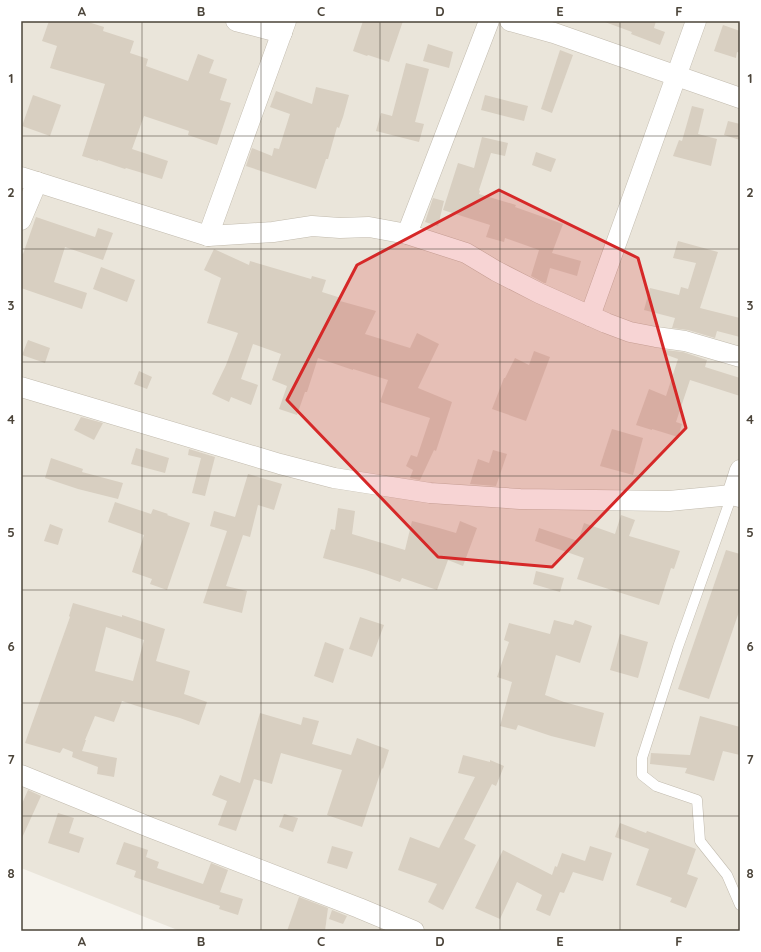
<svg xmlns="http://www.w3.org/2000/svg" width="761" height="952" font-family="Quicksand,sans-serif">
<rect width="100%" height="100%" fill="#f6f3ec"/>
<polygon fill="#eae5da" points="21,21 740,21 740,931 180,931 21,868"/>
<g fill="#d8cfc1" fill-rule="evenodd">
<polygon points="49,21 85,21 104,27 103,31 134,41 130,53 148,59 146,66 188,81 198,54 214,60 209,73 227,79 220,100 231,103 217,145 188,135 189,131 144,116 132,149 168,161 162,179 126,168 125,169 98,160 98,161 82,156 105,84 50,68 57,46 42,41"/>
<polygon points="363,21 403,21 389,62 368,55 367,56 353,51"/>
<polygon points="606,21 656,21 654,28 665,32 660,45 631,34 632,32 605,22"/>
<polygon points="723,25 740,31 740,53 737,52 736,58 714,51"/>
<polygon points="428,44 453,52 449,68 423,61"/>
<polygon points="560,50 573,55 552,113 541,109"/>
<polygon points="406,63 429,69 415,122 424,124 419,142 376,131 381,113 392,116"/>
<polygon points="316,87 349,95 343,117 339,128 337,127 328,159 326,159 316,189 246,166 252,148 272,156 274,148 279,149 290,114 270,107 276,91 312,104"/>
<polygon points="33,95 61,105 50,136 22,126"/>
<polygon points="485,95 528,106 524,121 481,110"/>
<polygon points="692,106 704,109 698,134 717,139 711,166 673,156 679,140 682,141"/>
<polygon points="728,121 740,124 740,140 724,135"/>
<polygon points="482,137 508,143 505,156 491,153 479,190 480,191 479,194 516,205 515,207 563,224 552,253 581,261 577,276 550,268 546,283 544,283 531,276 539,250 505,238 504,242 486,237 490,225 443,210 458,163 474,168"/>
<polygon points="536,152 556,159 551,172 532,165"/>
<polygon points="433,198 444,201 438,226 425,222"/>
<polygon points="36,217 95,237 98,228 113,233 103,260 65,247 54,282 87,293 82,309 21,288 21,253 23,254"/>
<polygon points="678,241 718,252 700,308 740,318 740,337 717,331 715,338 688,330 672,328 675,318 644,310 650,288 679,295 681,287 688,289 696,263 673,258"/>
<polygon points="214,249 249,265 250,261 311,279 312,276 326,280 322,292 341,298 340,301 376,311 365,334 410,348 417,333 439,344 418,388 452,402 436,451 434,450 420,480 410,478 413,470 406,466 411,455 417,457 430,418 380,402 388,380 353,369 353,370 318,358 307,392 305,392 297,415 279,409 287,386 272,380 281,354 253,344 241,379 258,385 251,405 231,397 229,402 212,394 226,365 238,333 207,323 221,278 204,270"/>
<polygon points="101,267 135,280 127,302 93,289"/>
<polygon points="28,340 50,348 45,363 22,355"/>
<polygon points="665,350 683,352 707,360 705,367 740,378 740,396 690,380 676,422 682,424 678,437 652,429 652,430 636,425 649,389 666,396 678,359 664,354"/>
<polygon points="534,351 550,357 526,421 492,409 504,378 505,378 515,358 529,365"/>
<polygon points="139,371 152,377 147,389 134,384"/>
<polygon points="81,417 103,423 94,440 74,430"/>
<polygon points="612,429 643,438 633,475 600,466"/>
<polygon points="136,448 169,458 165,473 131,464"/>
<polygon points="189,449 215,457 205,496 192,493 201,458 188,455"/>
<polygon points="493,450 507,454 496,486 470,484 478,459 489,463"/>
<polygon points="51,458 83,469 82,472 123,483 118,499 78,489 45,478"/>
<polygon points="248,474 282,484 274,510 258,505 250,537 243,535 226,586 247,591 242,613 203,603 227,531 210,526 214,511 235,517"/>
<polygon points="115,502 151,514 153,509 168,514 167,515 190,523 167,590 150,584 152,579 132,572 144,535 108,522"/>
<polygon points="338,508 355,511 352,534 405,550 412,521 439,528 456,533 460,521 477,528 463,566 448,560 437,590 402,578 400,582 366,570 323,558 331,529 335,530"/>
<polygon points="621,515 635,520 629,536 680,551 674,569 671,568 659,605 577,579 584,558 535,541 539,528 578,541 584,523 615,534"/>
<polygon points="50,524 63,529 58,545 44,541"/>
<polygon points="726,550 740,554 740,609 709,699 678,689"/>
<polygon points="536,571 564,578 560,592 533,584"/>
<path d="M73,603L122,617V615L165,629L156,661L190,671L184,694L207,702L199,725L180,718L140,707L122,701L114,722L95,716L85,740H86L82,751L117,758L114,777L97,774L98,767L72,757L73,752L63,748L60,753L25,743L70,617L69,616ZM106,627L144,640L133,681L95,671Z"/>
<polygon points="360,617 384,625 372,657 349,649"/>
<polygon points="554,620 573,625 575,620 592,626 580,663 556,655 545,695 564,702 604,713 595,747 551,736 518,725 516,730 500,726 512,682 497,677 509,642 504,640 509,623 550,634"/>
<polygon points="620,634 648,642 638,678 610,670"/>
<polygon points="325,642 344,649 333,683 314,676"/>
<polygon points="260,713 301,725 303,717 319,721 312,744 351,755 357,738 389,750 383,769 382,768 362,827 327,815 342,770 281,753 272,784 254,779 236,831 218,825 227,801 212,795 220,775 240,783"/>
<polygon points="700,716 740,727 740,755 723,751 714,781 685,773 687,768 650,764 651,753 690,755"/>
<polygon points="463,755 490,762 490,760 504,766 496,786 492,784 464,839 476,845 443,910 428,902 437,884 398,870 410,837 439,848 475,777 458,773"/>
<polygon points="28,790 41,796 21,840 21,806"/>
<polygon points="58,813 74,818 69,833 84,838 79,853 48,843"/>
<polygon points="284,814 298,818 293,832 279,827"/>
<polygon points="620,823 646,833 647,831 696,849 687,874 698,878 686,908 670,902 672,898 636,885 649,849 615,837"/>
<polygon points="124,842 148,850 146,857 159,862 157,868 203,884 211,863 228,870 220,892 243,899 238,915 219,909 220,906 134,877 136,871 116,864"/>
<polygon points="332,846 353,852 347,869 327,863"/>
<polygon points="590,846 612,853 603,881 573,872 564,893 560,892 550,916 536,910 542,895 517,882 500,919 475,908 503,850 552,875 555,866 557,867 562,853 585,861"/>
<polygon points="299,897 328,908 325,931 287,931"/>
<polygon points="332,910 347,916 343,924 329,919"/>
</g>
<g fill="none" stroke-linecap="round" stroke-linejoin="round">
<defs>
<polyline id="service" points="732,495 678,647 642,758 642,775 656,786 697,800 700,841 727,875 740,905"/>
<g id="minor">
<polyline points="236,21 282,33"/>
<polyline points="510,21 554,33 740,98"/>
<polyline points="21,177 208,236 273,232 312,226 340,228 369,227 407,234 466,253 496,271 539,293 606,323 630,332 656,337 685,341 740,357"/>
<polyline points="21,220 37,182"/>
<polyline points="407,234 489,21"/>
<polyline points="208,236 286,21"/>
<polyline points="590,316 696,21"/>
<polyline points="21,387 280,464 334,478 430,493 520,499 669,501 732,495 740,497"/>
<polyline points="732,495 740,470"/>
<polyline points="21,775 149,827 359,908 414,931"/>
</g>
</defs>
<use href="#service" stroke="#c2bbae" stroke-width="11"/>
<use href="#minor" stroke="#c2bbae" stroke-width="21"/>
<use href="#service" stroke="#fff" stroke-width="10"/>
<use href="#minor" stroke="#fff" stroke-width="20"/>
</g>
<path fill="#d62828" fill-opacity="0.2" stroke="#d62828" stroke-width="3" stroke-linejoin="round" d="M499,190L638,258L686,428L552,567L438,557L287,400L357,265Z"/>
<path fill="none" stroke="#4b4439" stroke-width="1" stroke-opacity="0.55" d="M142,21V931M261,21V931M380,21V931M500,21V931M620,21V931M21,136H740M21,249H740M21,362H740M21,476H740M21,590H740M21,703H740M21,816H740"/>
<rect width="761" height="952" fill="none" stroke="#ffffff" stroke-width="44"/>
<rect x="22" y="22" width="717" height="908" fill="none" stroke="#4b4439" stroke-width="1.5"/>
<g font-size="13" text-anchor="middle" font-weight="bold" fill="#4b4439">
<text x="82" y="16">A</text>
<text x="201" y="16">B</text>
<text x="321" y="16">C</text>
<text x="440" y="16">D</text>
<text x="560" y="16">E</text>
<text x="679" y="16">F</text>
<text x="11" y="83">1</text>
<text x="750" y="83">1</text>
<text x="11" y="197">2</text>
<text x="750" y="197">2</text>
<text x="11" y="310">3</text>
<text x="750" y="310">3</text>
<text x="11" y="424">4</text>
<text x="750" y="424">4</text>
<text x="11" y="537">5</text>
<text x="750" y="537">5</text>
<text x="11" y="651">6</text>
<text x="750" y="651">6</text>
<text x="11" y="764">7</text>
<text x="750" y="764">7</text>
<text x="11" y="878">8</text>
<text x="750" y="878">8</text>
<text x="82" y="946">A</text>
<text x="201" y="946">B</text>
<text x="321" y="946">C</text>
<text x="440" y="946">D</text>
<text x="560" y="946">E</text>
<text x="679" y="946">F</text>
</g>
</svg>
